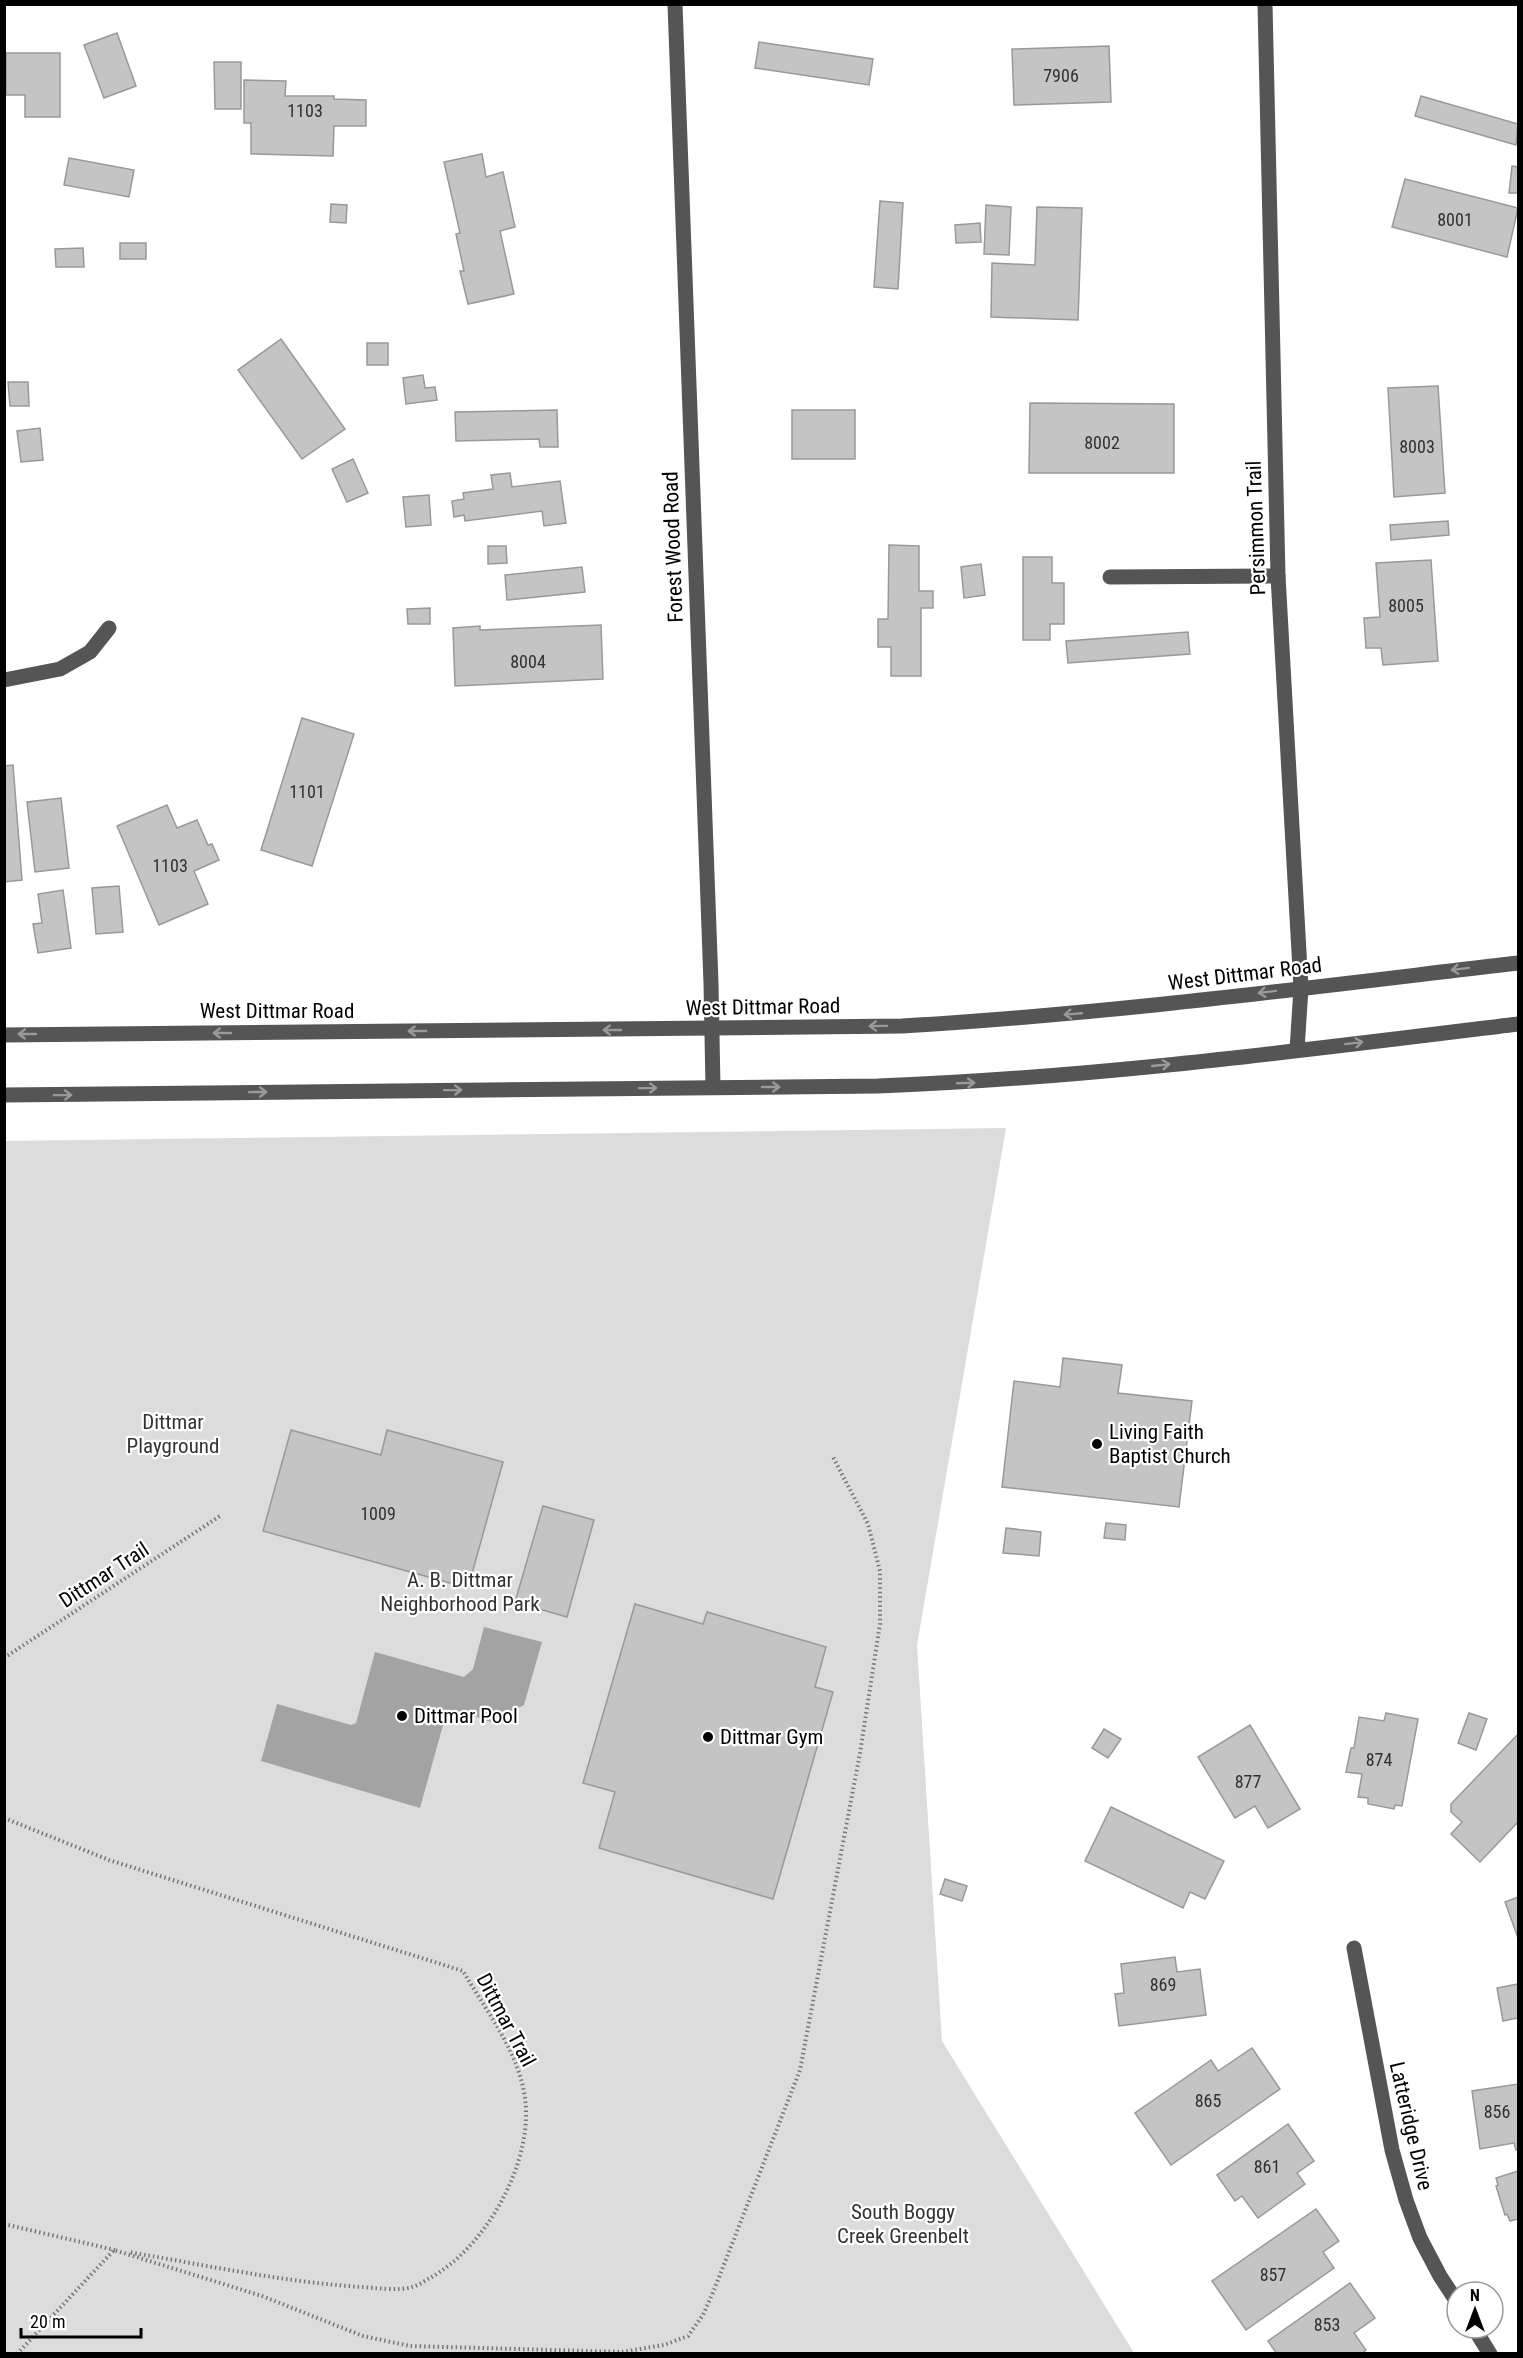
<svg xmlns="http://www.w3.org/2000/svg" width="1523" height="2358" font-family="'Roboto Condensed',sans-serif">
<rect width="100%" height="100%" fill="#fff"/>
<polygon fill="#dcdcdc" points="1006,1128 917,1645 942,2041 1134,2353 5,2353 4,1141"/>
<path fill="#a3a3a3" d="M484,1627L542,1642L524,1705L491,1722C478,1718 454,1705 445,1718L420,1808L261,1761L277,1704L351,1725L356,1723L375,1652L464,1677L473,1669Z"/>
<g fill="#c4c4c4" stroke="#999" stroke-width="1.5">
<polygon points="117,33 136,86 104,98 84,45"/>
<polygon points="759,42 873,59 869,85 755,68"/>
<polygon points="1109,46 1111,102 1014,105 1012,49"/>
<polygon points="6,53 60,53 60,117 25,117 25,95 6,95"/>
<polygon points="214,62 241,62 241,109 215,109"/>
<polygon points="244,80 286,81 285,96 334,96 334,99 366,100 366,126 334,126 333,156 251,154 251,123 244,123"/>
<polygon points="1421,96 1518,124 1516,145 1415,116"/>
<polygon points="482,154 486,177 503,172 515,227 500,231 514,294 468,304 460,271 464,271 456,234 460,233 444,162"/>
<polygon points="69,158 134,170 129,197 64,185"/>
<polygon points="1512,166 1518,167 1518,193 1509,193"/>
<polygon points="1405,179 1518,208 1507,257 1392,227"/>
<polygon points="880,201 903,203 898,289 874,287"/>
<polygon points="331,204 347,205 346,223 330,222"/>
<polygon points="986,205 1011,207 1009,255 984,254"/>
<polygon points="1037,207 1082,208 1078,320 991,317 992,263 1035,265"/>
<polygon points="980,223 981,242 956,243 955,225"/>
<rect x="120" y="243" width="26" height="16"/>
<polygon points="83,248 84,267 56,267 55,249"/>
<polygon points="281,339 345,429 302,459 238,370"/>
<rect x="367" y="343" width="21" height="22"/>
<polygon points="423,375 425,388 435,387 437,400 406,404 403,378"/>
<polygon points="8,382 28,382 29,406 10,406"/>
<polygon points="1438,386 1445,493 1394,497 1388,388"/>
<polygon points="1030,403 1174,404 1174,473 1029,473"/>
<polygon points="557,410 558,447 540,447 539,439 456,441 455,412"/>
<rect x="792" y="410" width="63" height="49"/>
<polygon points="40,428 43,460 21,462 17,431"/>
<polygon points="353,459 368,493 347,502 332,469"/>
<polygon points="510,473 512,487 560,481 566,523 544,526 542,511 465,521 464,515 454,517 452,501 464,499 463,493 493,489 491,475"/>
<polygon points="429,495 431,525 406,527 403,497"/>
<polygon points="1448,521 1449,535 1391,540 1390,525"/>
<polygon points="889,545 919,546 919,591 933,591 933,608 921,608 921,676 891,676 891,647 878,647 878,619 888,619"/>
<polygon points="488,546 506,546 507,563 488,564"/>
<polygon points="1023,557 1052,557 1052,583 1064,583 1064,624 1050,624 1050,640 1023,640"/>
<polygon points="1431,560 1438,661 1383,665 1381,648 1366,648 1364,618 1380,617 1376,563"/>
<polygon points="981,564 985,595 964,598 961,567"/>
<polygon points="582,567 585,592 507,600 505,575"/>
<polygon points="430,608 430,624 408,624 407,609"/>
<polygon points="601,625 603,679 455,686 453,628 480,626 480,630"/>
<polygon points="1188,632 1190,654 1068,663 1066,641"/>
<polygon points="302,718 354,734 312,866 261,850"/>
<polygon points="13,765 22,880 4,882 4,766"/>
<polygon points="61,798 69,868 35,872 27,802"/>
<polygon points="167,805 177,828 197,820 208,845 212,844 219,860 194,871 208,904 159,925 117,826"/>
<polygon points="119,886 123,932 96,934 92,888"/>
<polygon points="63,890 71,948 38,953 33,924 42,923 38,894"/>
<polygon points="1063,1358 1122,1365 1118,1393 1192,1401 1179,1507 1002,1487 1014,1381 1060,1387"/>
<polygon points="291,1430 381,1455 387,1430 503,1462 468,1588 263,1531"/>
<polygon points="543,1506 594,1520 567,1617 515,1602"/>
<polygon points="1106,1523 1126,1525 1125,1540 1104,1538"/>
<polygon points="1006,1528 1041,1532 1039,1556 1003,1553"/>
<polygon points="635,1604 703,1624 707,1612 826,1647 815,1687 833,1692 773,1899 599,1848 615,1792 583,1783"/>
<polygon points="1386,1713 1418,1719 1402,1806 1395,1805 1394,1809 1368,1804 1368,1798 1358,1797 1362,1774 1346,1772 1351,1748 1354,1748 1359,1717 1384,1721"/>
<polygon points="1469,1713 1487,1719 1476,1750 1458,1743"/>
<polygon points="1250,1725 1300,1809 1268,1828 1255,1806 1235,1818 1198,1757"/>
<polygon points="1104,1729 1121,1739 1108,1758 1092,1748"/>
<polygon points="1518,1734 1518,1822 1480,1862 1451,1834 1462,1822 1451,1812 1451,1804"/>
<polygon points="1111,1807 1224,1861 1205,1899 1190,1892 1183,1908 1085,1861"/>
<polygon points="945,1879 967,1886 962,1901 940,1894"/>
<polygon points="1518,1897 1518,1938 1505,1902"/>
<polygon points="1175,1957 1177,1972 1200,1969 1206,2015 1119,2026 1115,1994 1124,1993 1121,1964"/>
<polygon points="1518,1984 1518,2018 1503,2021 1497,1988"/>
<polygon points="1252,2048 1280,2089 1171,2165 1135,2113 1211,2060 1218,2071"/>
<polygon points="1518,2084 1518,2150 1516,2150 1514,2143 1480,2149 1472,2091"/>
<polygon points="1288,2124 1314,2161 1297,2173 1305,2184 1258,2218 1242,2196 1235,2201 1217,2175"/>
<polygon points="1518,2171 1518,2219 1510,2221 1507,2214 1505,2215 1496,2186 1498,2185 1496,2178"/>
<polygon points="1316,2209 1339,2241 1323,2252 1334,2268 1246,2330 1212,2281"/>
<polygon points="1350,2283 1375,2318 1354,2333 1366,2350 1361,2354 1277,2354 1268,2341"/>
</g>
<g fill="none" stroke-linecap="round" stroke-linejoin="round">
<g stroke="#777" stroke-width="4" stroke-dasharray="1.5 3" stroke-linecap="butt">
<polyline points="4,1658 220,1516"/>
<path d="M4,1818L109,1860L463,1971C485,2009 516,2048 524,2092C537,2158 486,2249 428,2279C423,2282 417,2286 412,2287C399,2291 375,2288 362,2287C283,2282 205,2265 128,2252"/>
<polyline points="4,2224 115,2250"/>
<polyline points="17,2354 114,2250 262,2296 363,2336 410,2346 622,2352 664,2345 688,2336 703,2315 714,2290 800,2070 860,1753 880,1624 880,1571 868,1524 833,1457"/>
</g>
<g stroke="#555" stroke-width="15">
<polyline points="675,4 711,983 713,1087"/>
<polyline points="1265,4 1278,576 1301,988 1297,1050"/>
<polyline points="1110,577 1278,576"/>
<polyline points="4,680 60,669 90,652 109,628"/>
<path d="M4,1035L902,1026C1108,1014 1313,987 1518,963"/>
<path d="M4,1095L878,1086C1092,1078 1306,1050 1518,1024"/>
<polyline points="1354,1948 1392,2150 1406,2200 1420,2238 1440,2276 1457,2302"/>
<polyline points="1474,2328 1490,2354"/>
</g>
</g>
<defs><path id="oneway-shaft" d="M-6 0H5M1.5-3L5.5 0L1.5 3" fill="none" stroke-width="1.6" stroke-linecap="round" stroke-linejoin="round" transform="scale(1.5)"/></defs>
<g stroke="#999">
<use href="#oneway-shaft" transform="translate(1460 969) rotate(173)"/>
<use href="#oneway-shaft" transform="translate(1267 992) rotate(173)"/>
<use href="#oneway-shaft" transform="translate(1073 1014) rotate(175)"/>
<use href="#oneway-shaft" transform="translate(878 1026) rotate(179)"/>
<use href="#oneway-shaft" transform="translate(612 1030) rotate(180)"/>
<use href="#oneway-shaft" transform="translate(417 1031) rotate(180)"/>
<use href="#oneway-shaft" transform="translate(222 1033) rotate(180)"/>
<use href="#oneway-shaft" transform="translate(27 1034) rotate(180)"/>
<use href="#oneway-shaft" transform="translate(1354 1043) rotate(-7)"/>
<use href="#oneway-shaft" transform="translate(1161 1065) rotate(-6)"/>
<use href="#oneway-shaft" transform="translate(966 1083) rotate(-2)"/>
<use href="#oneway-shaft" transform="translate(771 1087)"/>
<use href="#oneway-shaft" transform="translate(648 1088) rotate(-1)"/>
<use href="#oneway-shaft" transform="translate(453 1090) rotate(-1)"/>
<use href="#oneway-shaft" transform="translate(258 1092) rotate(-1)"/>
<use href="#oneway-shaft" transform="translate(63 1095) rotate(-1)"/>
</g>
<g fill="#000" stroke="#fff" stroke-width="2">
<circle cx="1097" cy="1444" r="6"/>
<circle cx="402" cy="1716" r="6"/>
<circle cx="708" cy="1737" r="6"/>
</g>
<g text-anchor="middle" stroke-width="4.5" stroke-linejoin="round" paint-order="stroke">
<g font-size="18" fill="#313131">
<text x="1061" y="82">7906</text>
<text x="305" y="117">1103</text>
<text x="1455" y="226">8001</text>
<text x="1102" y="449">8002</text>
<text x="1417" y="453">8003</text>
<text x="1406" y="612">8005</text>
<text x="528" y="668">8004</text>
<text x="307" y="798">1101</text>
<text x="170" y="872">1103</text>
<text x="378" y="1520">1009</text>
<text x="1379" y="1766">874</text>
<text x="1248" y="1788">877</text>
<text x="1163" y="1991">869</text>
<text x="1208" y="2107">865</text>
<text x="1497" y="2118">856</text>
<text x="1267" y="2173">861</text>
<text x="1273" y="2281">857</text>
<text x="1327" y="2331">853</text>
</g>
<g font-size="21" fill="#000" stroke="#fff">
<text transform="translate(1256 528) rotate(-92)" y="7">Persimmon Trail</text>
<text transform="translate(673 547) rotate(-92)" y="7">Forest Wood Road</text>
<text transform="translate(1245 974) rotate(-7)" y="7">West Dittmar Road</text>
<text transform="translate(763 1007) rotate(-1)" y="7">West Dittmar Road</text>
<text x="277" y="1018">West Dittmar Road</text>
<text transform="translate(104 1575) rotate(-33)" y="7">Dittmar Trail</text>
<text transform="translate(506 2020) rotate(62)" y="7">Dittmar Trail</text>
<text transform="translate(1411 2126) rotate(77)" y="7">Latteridge Drive</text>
</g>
<g font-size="21" fill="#333" stroke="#fff">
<text x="173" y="1429">Dittmar<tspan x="173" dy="24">Playground</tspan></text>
<text x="460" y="1587">A. B. Dittmar<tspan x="460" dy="24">Neighborhood Park</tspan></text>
<text x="903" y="2219">South Boggy<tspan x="903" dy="24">Creek Greenbelt</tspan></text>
</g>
<g font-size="21" fill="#000" stroke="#fff" text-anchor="start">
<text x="1109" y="1439">Living Faith<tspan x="1109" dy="24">Baptist Church</tspan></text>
<text x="414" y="1723">Dittmar Pool</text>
<text x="720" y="1744">Dittmar Gym</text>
</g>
</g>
<rect width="1523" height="2358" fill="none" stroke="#000000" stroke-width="12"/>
<g transform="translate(1475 2310)"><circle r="28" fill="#ffffff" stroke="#999999" stroke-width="1.5"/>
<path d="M0-4.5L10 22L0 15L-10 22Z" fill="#000000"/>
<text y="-9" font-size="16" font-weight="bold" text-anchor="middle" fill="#000000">N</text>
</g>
<path d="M21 2328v9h120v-9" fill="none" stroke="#000000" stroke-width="3"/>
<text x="30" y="2328" font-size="18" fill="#000000" stroke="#ffffff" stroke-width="4.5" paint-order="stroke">20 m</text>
</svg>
